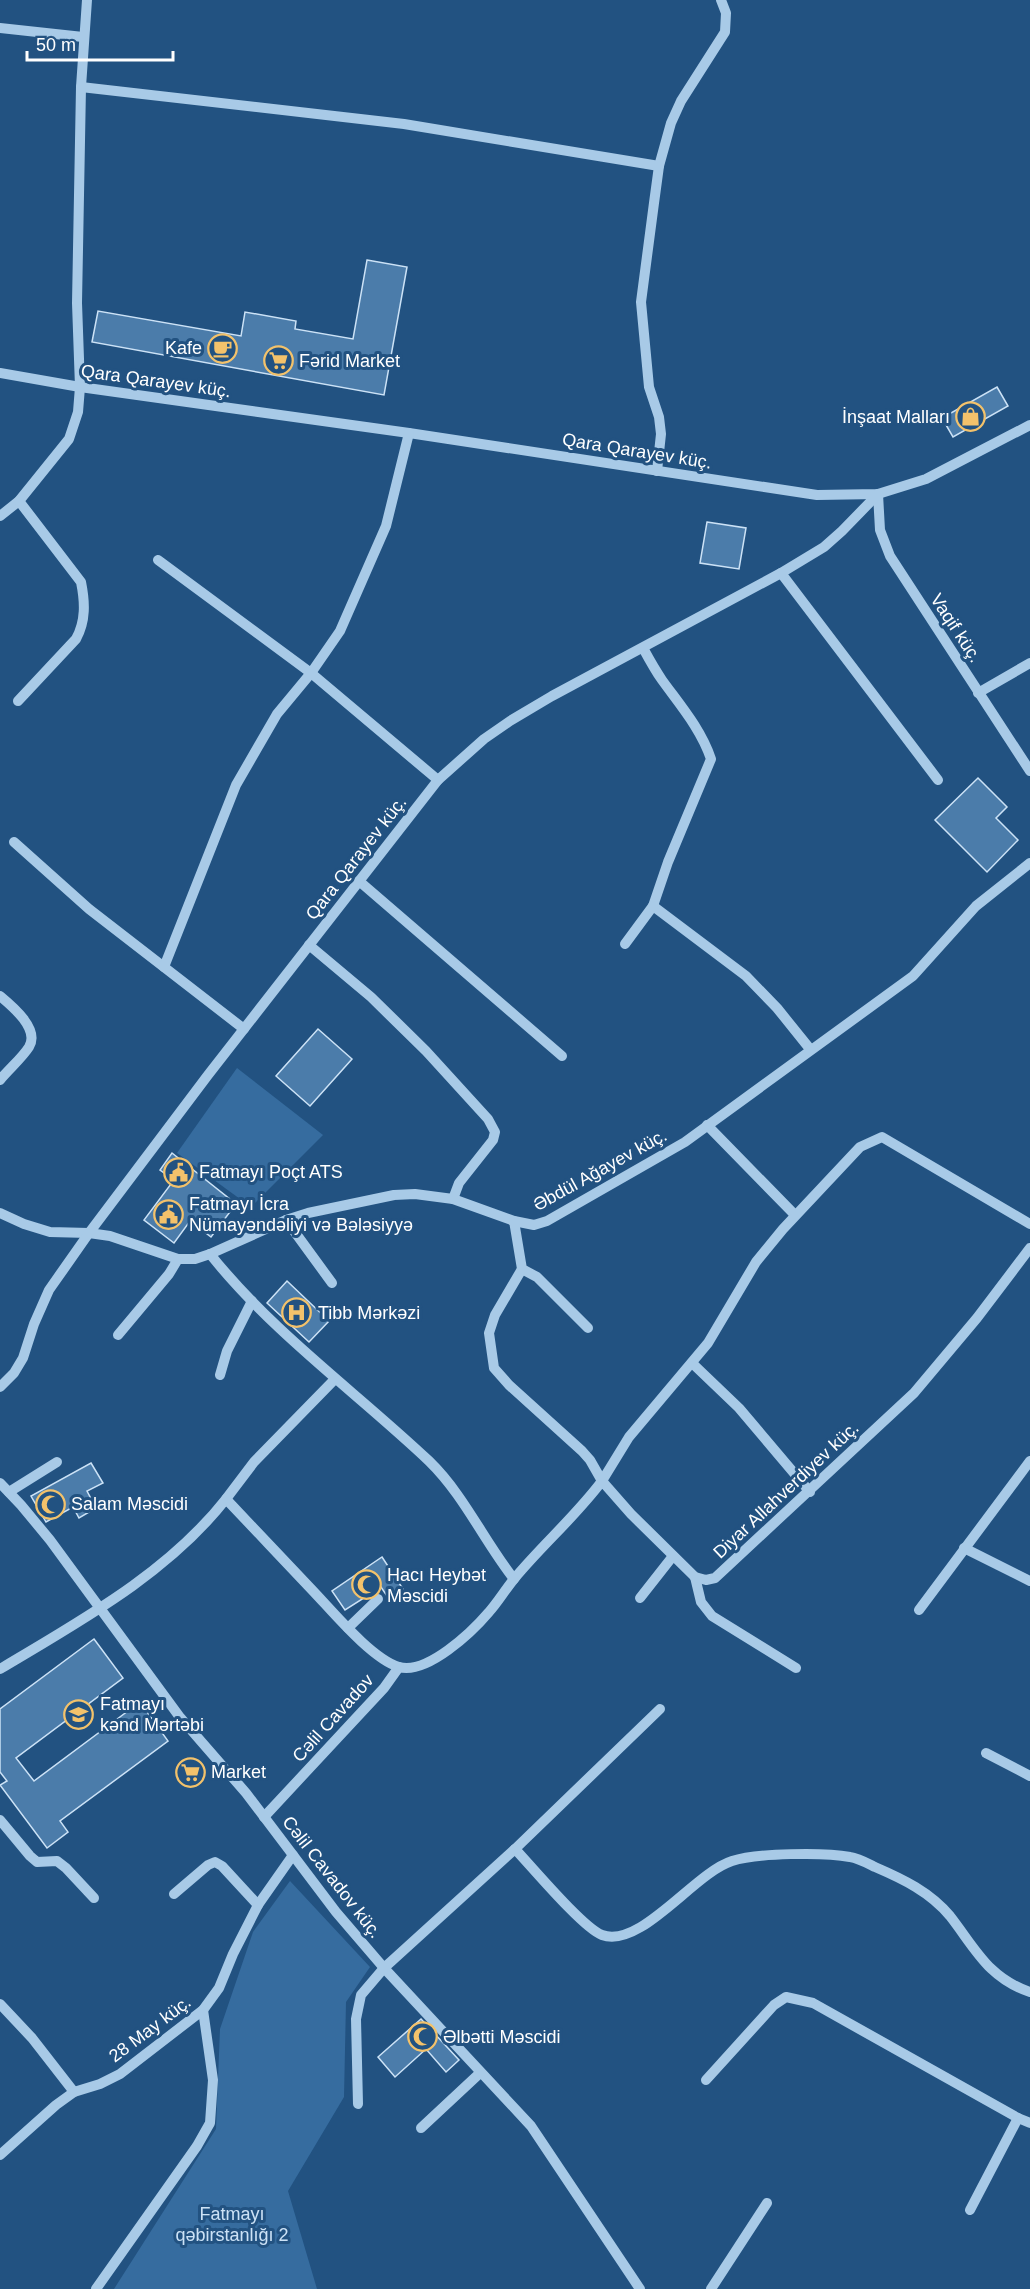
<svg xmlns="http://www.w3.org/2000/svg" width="1030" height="2289" font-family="Arial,sans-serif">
<rect width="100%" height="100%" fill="#225281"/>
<g fill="#366c9f">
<polygon points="237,1068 323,1135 251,1207 177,1153"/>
<polygon points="290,1881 370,1967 346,2002 344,2097 288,2191 317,2289 114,2289 216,2129 220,2029 253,1932"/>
</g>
<g fill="#4b7caa" stroke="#cce2f6" stroke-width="1.5">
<polygon points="367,260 407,267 384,395 92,342 98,311 241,336 245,312 296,321 295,329 353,339"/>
<polygon points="997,387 1008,406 953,437 942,418"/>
<polygon points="707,522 746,528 739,569 700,563"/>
<polygon points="978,778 1007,807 996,818 1018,840 987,872 935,820"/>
<polygon points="318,1029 352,1059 310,1106 276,1076"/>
<polygon points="172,1153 236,1204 211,1237 190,1221 174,1243 144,1220 174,1180 160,1170"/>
<polygon points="287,1281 329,1321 309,1342 267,1303"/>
<polygon points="91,1463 103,1483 87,1491 96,1508 79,1518 73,1507 46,1522 31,1496"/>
<polygon points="382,1557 403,1589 389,1599 381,1587 345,1610 332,1591"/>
<polygon points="94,1639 123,1678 16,1758 34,1781 140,1702 168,1741 60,1821 68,1832 47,1848 0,1785 7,1781 0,1772 0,1709"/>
<polygon points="421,2019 459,2060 446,2072 426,2049 395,2077 378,2057"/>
</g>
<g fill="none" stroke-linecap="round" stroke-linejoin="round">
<g stroke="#a8cae7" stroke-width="10">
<polyline points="0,28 83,37"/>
<polyline points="81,87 404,124 659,166"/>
<polyline points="0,373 80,387 409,433 817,495 878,494 926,479 1030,425"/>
<polyline points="657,471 661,434 659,417 649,387 641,302 654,203 659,166 671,123 681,101 725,32 726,13 721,0"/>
<polyline points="878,494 880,530 890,556 1030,771"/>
<polyline points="0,516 19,501 69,439 78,412 80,387 77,303 81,87 87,0"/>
<polyline points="158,560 311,673 438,780"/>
<polyline points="781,573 938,780"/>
<path d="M643,648C649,659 655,670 662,680C680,705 701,729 711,759L668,862L653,906L746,976L777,1008L810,1049"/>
<polyline points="978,693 1030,663"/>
<path d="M18,701L76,639C86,621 85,602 81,582L19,501"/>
<polyline points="14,842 89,909 244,1029"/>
<polyline points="359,881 562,1056"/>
<polyline points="625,944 653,906"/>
<polyline points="309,945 371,997 426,1051 488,1119 495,1132 493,1140 459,1183 453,1199"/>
<polyline points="164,967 236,785 277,714 311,673 340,631 386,526 409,433"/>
<path d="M0,996C12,1006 40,1029 29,1047C22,1058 9,1069 0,1080"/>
<polyline points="707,1125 795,1215"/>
<polyline points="0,1213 24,1224 50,1232 89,1233 110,1236 178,1259 195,1259 210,1254 286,1220 308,1213 394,1195 415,1194 453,1199 514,1221 534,1225 547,1221 685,1142 913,976 976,906 1030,863"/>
<polyline points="286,1220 332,1283"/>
<polyline points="514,1221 522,1269 537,1277 588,1328"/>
<path d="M210,1254C273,1333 356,1392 429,1461C464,1495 484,1541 514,1579"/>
<polyline points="522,1269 495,1315 489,1333 494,1368 509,1385 582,1451 590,1460 602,1481 629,1437 708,1343 756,1262 783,1229 860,1147 882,1137 1030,1224"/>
<polyline points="118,1335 169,1274 178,1259"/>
<polyline points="692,1363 739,1408 810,1492"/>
<polyline points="220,1375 227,1351 252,1301"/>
<polyline points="0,1387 14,1373 23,1358 34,1324 49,1290 89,1233 208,1075 438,780 484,739 510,721 552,696 781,573 824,547 842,531 878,494"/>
<polyline points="0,1483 21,1505 50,1540 179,1716 246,1793 336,1912 384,1968 531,2126 640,2289"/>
<polyline points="9,1492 57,1462"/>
<polyline points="226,1499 254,1462 335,1379"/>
<polyline points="964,1548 1030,1581"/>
<polyline points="695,1577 701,1602 712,1616 796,1668"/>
<polyline points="640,1598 673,1556"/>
<polyline points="919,1610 1030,1461"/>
<polyline points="348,1628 378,1599"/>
<path d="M0,1669C80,1621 167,1574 226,1499C255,1530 285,1561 314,1592C333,1612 372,1659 399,1667C427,1675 472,1632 489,1612C498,1602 505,1590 514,1579C542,1545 575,1517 602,1481L631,1514L695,1577L706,1580L715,1578L914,1393L977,1318L1030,1248"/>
<polyline points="986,1753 1030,1776"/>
<polyline points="264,1817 384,1688 399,1667"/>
<polyline points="0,1820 30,1856 37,1862 57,1861 66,1868 94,1898"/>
<path d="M515,1849C532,1867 583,1928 602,1935C641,1949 694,1873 732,1861C757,1853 824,1852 850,1857C858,1858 867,1863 875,1867C903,1879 930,1892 950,1916C975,1948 988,1978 1030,1992"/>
<polyline points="174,1894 208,1865 215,1862 222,1866 258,1905"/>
<polyline points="0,2004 32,2038 74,2092"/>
<polyline points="706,2080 774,2005 786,1997 813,2003 1018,2118 1030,2123"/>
<polyline points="358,2104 356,2019 361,1995 384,1968 515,1849 660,1709"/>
<polyline points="421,2128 480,2073"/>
<polyline points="0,2155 56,2105 74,2092 100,2084 120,2074 203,2010 219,1988 233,1954 258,1905 293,1855"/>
<polyline points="970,2210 1018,2118"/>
<polyline points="96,2289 197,2146 210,2123 213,2080 203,2010"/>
<polyline points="711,2289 767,2203"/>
</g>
</g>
<defs>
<symbol id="cafe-ring" viewBox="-11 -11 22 22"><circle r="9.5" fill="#225281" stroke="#f3c26b" stroke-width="1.5"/><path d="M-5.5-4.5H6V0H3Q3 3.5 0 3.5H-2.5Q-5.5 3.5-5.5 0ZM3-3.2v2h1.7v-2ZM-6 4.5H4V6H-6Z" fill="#f3c26b"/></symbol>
<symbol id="supermarket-ring" viewBox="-11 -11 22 22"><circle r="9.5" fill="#225281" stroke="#f3c26b" stroke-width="1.5"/><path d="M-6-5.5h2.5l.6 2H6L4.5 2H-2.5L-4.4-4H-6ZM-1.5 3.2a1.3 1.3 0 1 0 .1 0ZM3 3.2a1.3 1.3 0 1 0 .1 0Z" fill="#f3c26b"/></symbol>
<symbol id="shop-ring" viewBox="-11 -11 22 22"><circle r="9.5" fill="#225281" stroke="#f3c26b" stroke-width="1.5"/><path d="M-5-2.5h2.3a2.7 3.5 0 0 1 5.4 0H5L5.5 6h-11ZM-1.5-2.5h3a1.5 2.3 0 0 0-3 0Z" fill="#f3c26b"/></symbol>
<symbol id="civic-ring" viewBox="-11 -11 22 22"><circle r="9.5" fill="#225281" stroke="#f3c26b" stroke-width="1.5"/><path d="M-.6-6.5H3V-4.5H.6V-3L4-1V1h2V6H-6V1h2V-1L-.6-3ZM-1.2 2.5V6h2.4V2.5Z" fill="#f3c26b"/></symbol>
<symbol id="hospital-ring" viewBox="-11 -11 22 22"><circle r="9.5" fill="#225281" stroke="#f3c26b" stroke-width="1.5"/><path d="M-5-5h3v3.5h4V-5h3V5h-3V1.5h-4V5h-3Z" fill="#f3c26b"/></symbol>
<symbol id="mosque-ring" viewBox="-11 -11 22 22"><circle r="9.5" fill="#225281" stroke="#f3c26b" stroke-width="1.5"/><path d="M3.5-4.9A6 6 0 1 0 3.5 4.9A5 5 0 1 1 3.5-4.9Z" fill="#f3c26b"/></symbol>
<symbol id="school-ring" viewBox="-11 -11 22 22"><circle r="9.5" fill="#225281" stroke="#f3c26b" stroke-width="1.5"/><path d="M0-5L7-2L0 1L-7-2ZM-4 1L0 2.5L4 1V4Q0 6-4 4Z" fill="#f3c26b"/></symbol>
</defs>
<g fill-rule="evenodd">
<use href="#cafe-ring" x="206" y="332" width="33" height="33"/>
<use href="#supermarket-ring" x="262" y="344" width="33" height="33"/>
<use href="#shop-ring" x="954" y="400" width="33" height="33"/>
<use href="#civic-ring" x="162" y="1156" width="33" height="33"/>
<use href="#civic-ring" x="152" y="1198" width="33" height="33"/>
<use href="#hospital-ring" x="280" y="1296" width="33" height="33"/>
<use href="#mosque-ring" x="34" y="1488" width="33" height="33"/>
<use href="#mosque-ring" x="350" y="1568" width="33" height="33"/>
<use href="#school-ring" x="62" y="1698" width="33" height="33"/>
<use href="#supermarket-ring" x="174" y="1756" width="33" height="33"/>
<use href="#mosque-ring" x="406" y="2020" width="33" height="33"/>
</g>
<g text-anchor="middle" stroke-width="6" stroke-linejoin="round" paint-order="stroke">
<g font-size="18" fill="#fff" stroke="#225281" text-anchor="start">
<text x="202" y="354" text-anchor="end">Kafe</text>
<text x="299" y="367">Fərid Market</text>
<text x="950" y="423" text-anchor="end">İnşaat Malları</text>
<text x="199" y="1178">Fatmayı Poçt ATS</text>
<text x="189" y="1210">Fatmayı İcra<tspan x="189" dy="21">Nümayəndəliyi və Bələsiyyə</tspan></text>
<text x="318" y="1319">Tibb Mərkəzi</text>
<text x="71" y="1510">Salam Məscidi</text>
<text x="387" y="1581">Hacı Heybət<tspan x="387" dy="21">Məscidi</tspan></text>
<text x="100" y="1710">Fatmayı<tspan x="100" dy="21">kənd Mərtəbi</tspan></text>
<text x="211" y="1778">Market</text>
<text x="443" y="2043">Əlbətti Məscidi</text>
</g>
<g font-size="18" fill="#fff" stroke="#225281">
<text transform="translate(156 381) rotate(8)" y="6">Qara Qarayev küç.</text>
<text transform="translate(637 451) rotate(9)" y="6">Qara Qarayev küç.</text>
<text transform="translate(956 628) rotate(57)" y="6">Vaqif küç.</text>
<text transform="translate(356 858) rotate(-52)" y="6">Qara Qarayev küç.</text>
<text transform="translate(600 1170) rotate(-29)" y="6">Əbdül Ağayev küç.</text>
<text transform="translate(786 1490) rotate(-43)" y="6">Diyar Allahverdiyev küç.</text>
<text transform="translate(333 1718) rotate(-48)" y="6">Cəlil Cavadov</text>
<text transform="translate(332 1877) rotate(52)" y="6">Cəlil Cavadov küç.</text>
<text transform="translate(150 2029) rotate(-37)" y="6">28 May küç.</text>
</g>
<g font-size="18" fill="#cce2f6" stroke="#225281">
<text x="232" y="2220">Fatmayı<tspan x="232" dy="21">qəbirstanlığı 2</tspan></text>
</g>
</g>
<path d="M27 51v9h146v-9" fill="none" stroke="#ffffff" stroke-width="3"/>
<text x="36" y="51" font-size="18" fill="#ffffff" stroke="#225281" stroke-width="4.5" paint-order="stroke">50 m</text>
</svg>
